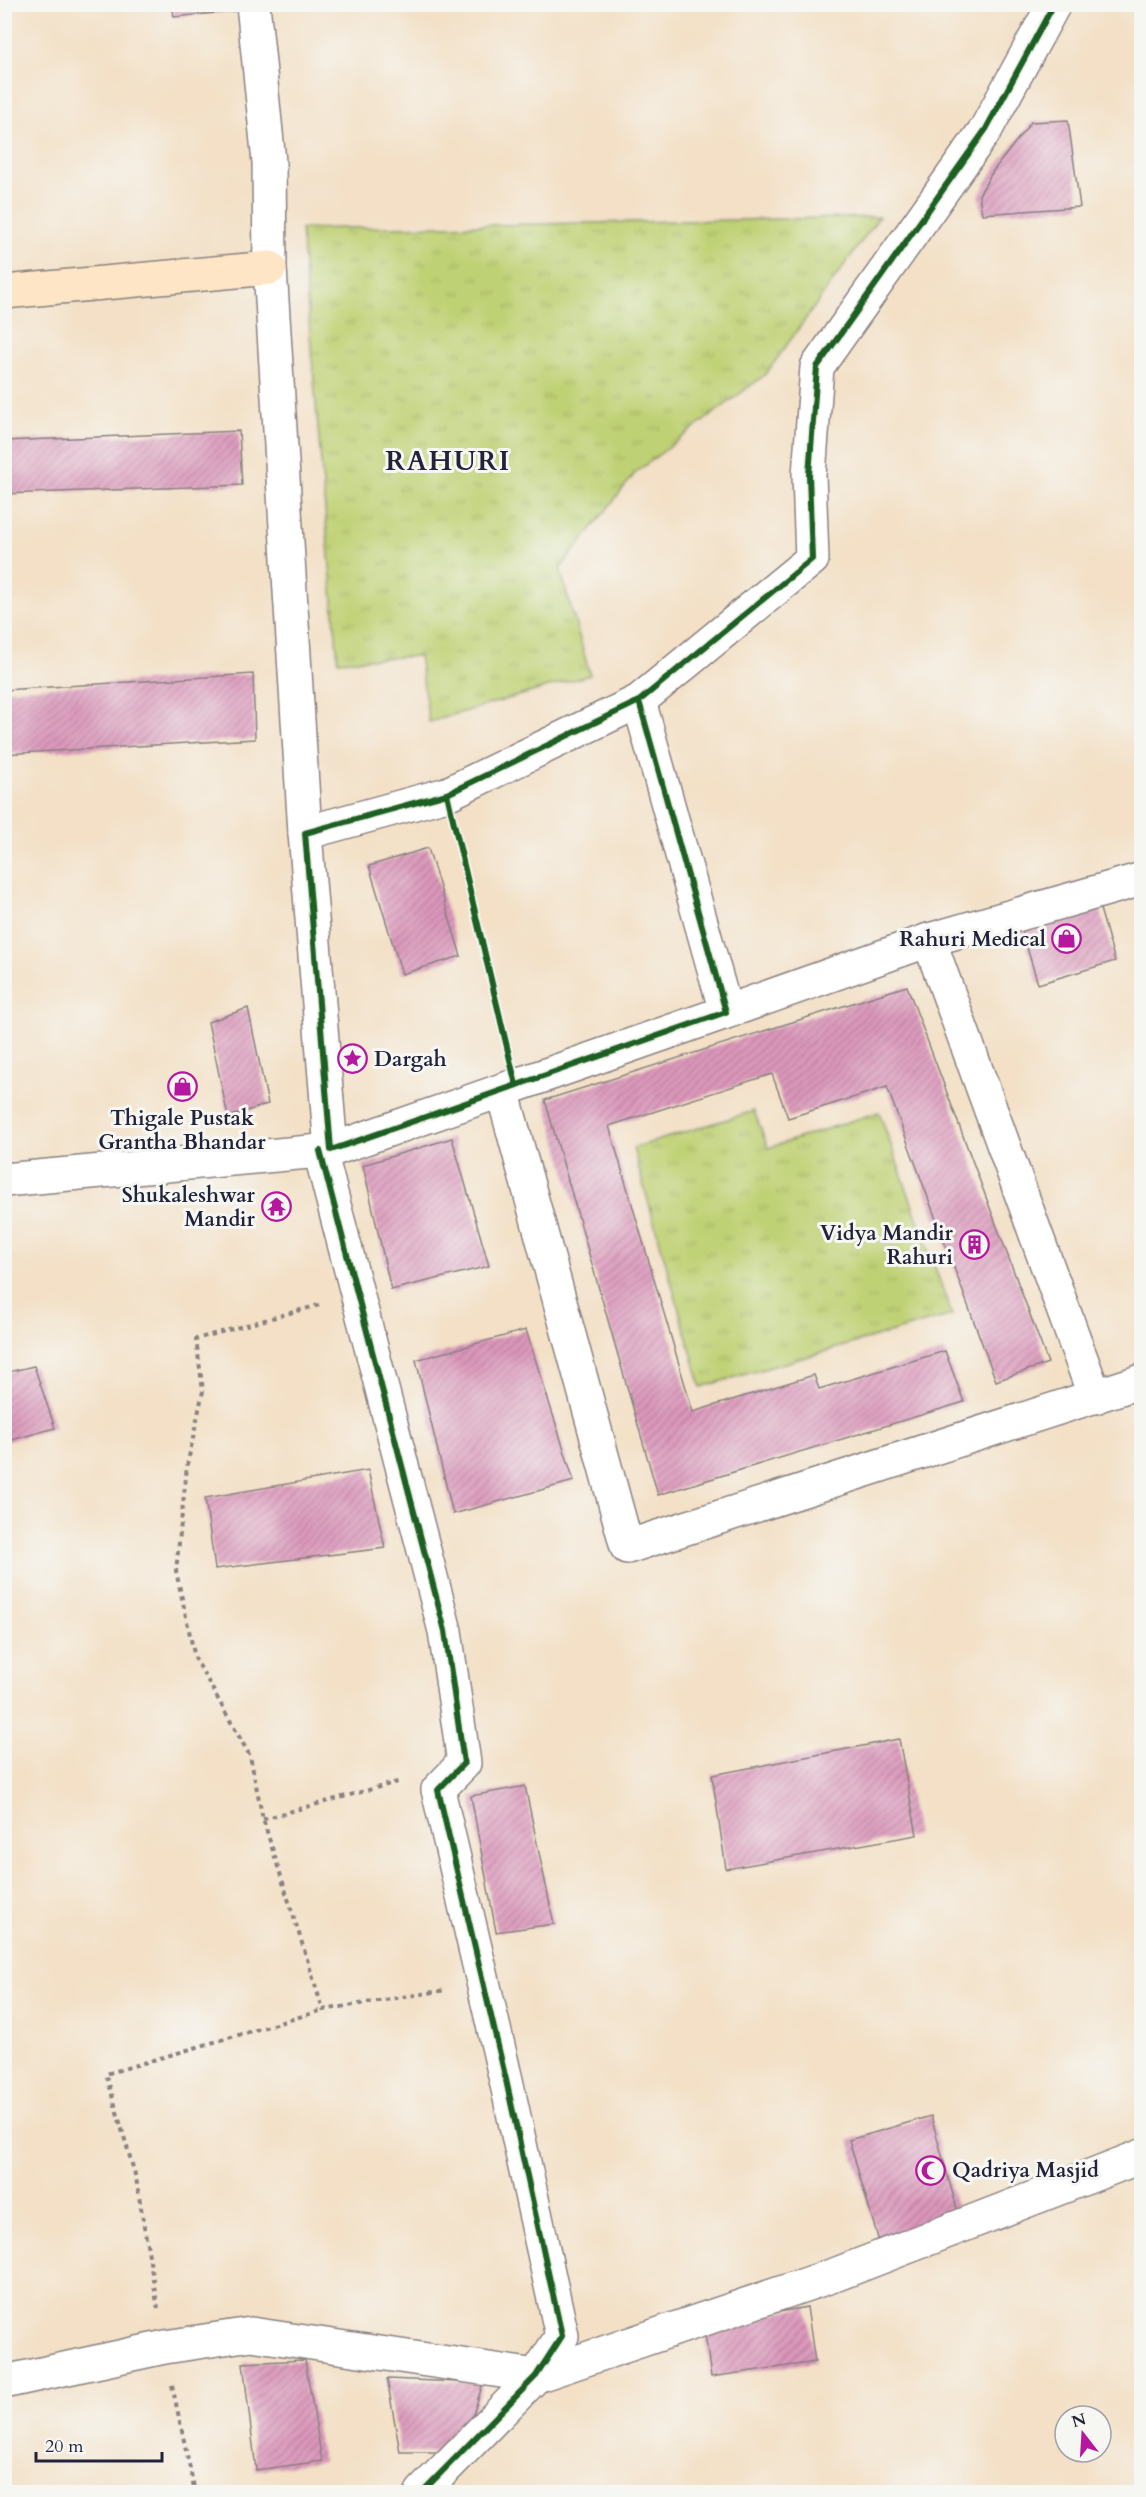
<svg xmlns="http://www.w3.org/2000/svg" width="1146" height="2497" font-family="Cardo,serif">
<defs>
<pattern id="grass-tufts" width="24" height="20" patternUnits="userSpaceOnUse" patternTransform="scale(1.5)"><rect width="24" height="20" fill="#bfd174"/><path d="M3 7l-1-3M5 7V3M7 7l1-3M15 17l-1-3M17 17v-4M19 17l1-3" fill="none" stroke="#a4b365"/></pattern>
<pattern id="building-hatch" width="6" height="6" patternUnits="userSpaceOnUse" patternTransform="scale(1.5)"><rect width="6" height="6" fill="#dc97bb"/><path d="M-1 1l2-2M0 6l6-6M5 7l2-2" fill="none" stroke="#b27b99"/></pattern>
</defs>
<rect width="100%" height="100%" fill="#f6f6f2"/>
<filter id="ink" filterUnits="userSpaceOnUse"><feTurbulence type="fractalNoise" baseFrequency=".0167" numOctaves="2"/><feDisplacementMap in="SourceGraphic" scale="12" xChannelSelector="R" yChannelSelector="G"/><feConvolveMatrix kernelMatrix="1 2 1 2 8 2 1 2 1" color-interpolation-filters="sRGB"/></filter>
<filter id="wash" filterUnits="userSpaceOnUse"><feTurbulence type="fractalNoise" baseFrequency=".008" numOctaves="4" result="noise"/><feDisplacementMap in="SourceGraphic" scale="24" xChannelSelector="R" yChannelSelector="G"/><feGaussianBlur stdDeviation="1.35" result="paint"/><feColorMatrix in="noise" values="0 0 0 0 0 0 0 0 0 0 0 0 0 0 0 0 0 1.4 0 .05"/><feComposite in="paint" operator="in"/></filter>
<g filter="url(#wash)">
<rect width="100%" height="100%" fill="#f3e0c6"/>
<g fill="url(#grass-tufts)" stroke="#707a58" stroke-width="1.5">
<polygon points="879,217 766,374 636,472 560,569 590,675 429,722 419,656 338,661 301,229"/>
<polygon points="754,1111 768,1148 879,1112 952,1315 701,1387 633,1148"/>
</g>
<g id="blocks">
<g fill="url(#building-hatch)">
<polygon points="172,4 235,4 236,11 174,17"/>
<polygon points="1068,120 1080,207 982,214 979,195 993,171 1031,122"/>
<polygon points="239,431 242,485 4,494 4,441"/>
<polygon points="253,674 255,739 4,754 4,690"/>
<polygon points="428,848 461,956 402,974 369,866"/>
<polygon points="1096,895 1115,961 1038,984 1018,918"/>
<polygon points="907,986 1048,1363 996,1381 887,1087 788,1118 772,1074 609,1126 693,1412 814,1375 819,1389 945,1351 964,1402 658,1495 545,1100"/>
<polygon points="248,1008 268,1104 228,1117 208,1022"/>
<polygon points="452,1138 489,1266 391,1290 363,1165"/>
<polygon points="526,1330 574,1481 453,1514 416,1360"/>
<polygon points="34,1366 55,1428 4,1442 4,1373"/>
<polygon points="368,1470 385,1548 215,1569 205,1498"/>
<polygon points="899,1739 917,1835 726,1869 712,1775"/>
<polygon points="525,1786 554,1924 496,1932 471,1796"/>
<polygon points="931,2116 959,2216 880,2245 849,2140"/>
<polygon points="807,2307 815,2362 711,2377 704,2326"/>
<polygon points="305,2360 322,2461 256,2470 243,2363"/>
<polygon points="387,2379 483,2383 472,2418 437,2452 400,2452"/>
</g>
</g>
</g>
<g filter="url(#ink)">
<use href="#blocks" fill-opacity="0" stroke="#8a8180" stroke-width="1.5"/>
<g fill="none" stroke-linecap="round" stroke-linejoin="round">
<defs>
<g id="street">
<polyline points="253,4 269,162 270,268 305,833"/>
<polyline points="639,701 726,1012 331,1150 305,833 447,794 639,701 812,559 809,475 817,367 986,129 1054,4"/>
<polyline points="929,940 1095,1397"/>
<polyline points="726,1012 929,940 1142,879"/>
<polyline points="502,1090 627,1547 1142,1381"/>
<polyline points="320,1151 445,1631 464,1763 438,1790 506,2080 562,2336 536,2376 422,2492"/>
<polyline points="4,1180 331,1150"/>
<polyline points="4,2382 165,2347 251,2334 536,2376 837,2274 1142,2156"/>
</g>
<polyline id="secondary" points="4,292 270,268"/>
</defs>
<use href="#street" stroke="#8a8180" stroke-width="36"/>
<use href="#secondary" stroke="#8a8180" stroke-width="36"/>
<g stroke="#8a8180" stroke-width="4" stroke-dasharray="4.5 4.5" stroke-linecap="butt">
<polyline points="319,1305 196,1339 203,1391 187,1466 176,1571 195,1658 250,1756 263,1819 323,2010 446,1990"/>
<polyline points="263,1819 401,1781"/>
<polyline points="158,2309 136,2178 106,2074 323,2010"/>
<polyline points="172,2385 195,2492"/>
</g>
<use href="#street" stroke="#fff" stroke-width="33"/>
<use href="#secondary" stroke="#fee5c5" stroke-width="33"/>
<defs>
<g id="cycleway">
<polyline points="639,701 726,1012 331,1150 305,833 447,794 639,701 812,559 809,475 817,367 986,129 1054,4"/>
<polyline points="447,794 516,1085"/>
<polyline points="320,1151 445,1631 464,1763 438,1790 506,2080 562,2336 536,2376 422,2492"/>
</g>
</defs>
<use href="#cycleway" stroke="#f6f6f2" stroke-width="10"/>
<use href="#cycleway" stroke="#1b5e20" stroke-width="6"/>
</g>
</g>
<defs>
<symbol id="shop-ring" viewBox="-11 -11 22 22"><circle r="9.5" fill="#f6f6f2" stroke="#b5179e" stroke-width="1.5"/><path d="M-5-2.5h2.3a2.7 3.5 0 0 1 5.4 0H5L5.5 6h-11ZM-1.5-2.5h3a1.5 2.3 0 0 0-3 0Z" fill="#b5179e"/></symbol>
<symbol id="sight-ring" viewBox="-11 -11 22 22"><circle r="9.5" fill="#f6f6f2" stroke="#b5179e" stroke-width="1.5"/><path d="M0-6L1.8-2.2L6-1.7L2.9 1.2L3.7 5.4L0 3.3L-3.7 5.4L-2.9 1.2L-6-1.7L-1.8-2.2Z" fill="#b5179e"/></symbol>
<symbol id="temple-ring" viewBox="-11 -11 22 22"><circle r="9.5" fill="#f6f6f2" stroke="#b5179e" stroke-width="1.5"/><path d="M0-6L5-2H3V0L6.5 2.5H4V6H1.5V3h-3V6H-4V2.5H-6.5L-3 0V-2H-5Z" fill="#b5179e"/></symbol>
<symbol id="building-ring" viewBox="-11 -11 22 22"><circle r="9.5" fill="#f6f6f2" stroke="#b5179e" stroke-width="1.5"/><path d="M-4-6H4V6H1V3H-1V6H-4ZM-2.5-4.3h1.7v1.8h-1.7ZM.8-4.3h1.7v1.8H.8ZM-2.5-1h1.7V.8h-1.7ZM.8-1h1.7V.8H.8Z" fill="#b5179e"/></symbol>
<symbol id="mosque-ring" viewBox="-11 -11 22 22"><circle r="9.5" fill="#f6f6f2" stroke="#b5179e" stroke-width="1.5"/><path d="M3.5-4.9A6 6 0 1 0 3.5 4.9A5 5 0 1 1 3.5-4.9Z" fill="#b5179e"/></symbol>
</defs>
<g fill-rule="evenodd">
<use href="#shop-ring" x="1050" y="922" width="33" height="33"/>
<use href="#sight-ring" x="336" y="1042" width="33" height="33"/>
<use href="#shop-ring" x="166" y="1070" width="33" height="33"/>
<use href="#temple-ring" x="260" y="1190" width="33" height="33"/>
<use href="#building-ring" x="958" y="1228" width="33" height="33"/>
<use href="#mosque-ring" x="914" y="2154" width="33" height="33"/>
</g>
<g text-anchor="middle" stroke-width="6" stroke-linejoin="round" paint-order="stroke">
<g font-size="21" font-weight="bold" fill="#22223b" stroke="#f6f6f2" text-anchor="end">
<text x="1046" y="946">Rahuri Medical</text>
<text x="374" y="1066" text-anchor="start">Dargah</text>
<text x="182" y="1125" text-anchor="middle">Thigale Pustak<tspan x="182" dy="24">Grantha Bhandar</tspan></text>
<text x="255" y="1202">Shukaleshwar<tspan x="255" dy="24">Mandir</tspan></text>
<text x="953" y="1240">Vidya Mandir<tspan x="953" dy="24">Rahuri</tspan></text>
<text x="952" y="2177" text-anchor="start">Qadriya Masjid</text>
</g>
<g font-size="27" font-weight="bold" letter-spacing="1.5" fill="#22223b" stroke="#f6f6f2">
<text x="448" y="470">RAHURI</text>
</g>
</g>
<rect width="1146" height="2497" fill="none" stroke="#f6f6f2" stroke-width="24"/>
<g transform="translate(1083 2434) rotate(343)"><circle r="28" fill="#f6f6f2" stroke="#a1a1a9" stroke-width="1.5"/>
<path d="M0-4.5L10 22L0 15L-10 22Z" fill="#b5179e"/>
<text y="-9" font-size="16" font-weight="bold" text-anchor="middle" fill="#22223b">N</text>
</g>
<path d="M36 2452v9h126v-9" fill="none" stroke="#22223b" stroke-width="3"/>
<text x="45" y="2452" font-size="18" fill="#22223b" stroke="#f6f6f2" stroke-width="4.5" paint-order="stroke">20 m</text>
</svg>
